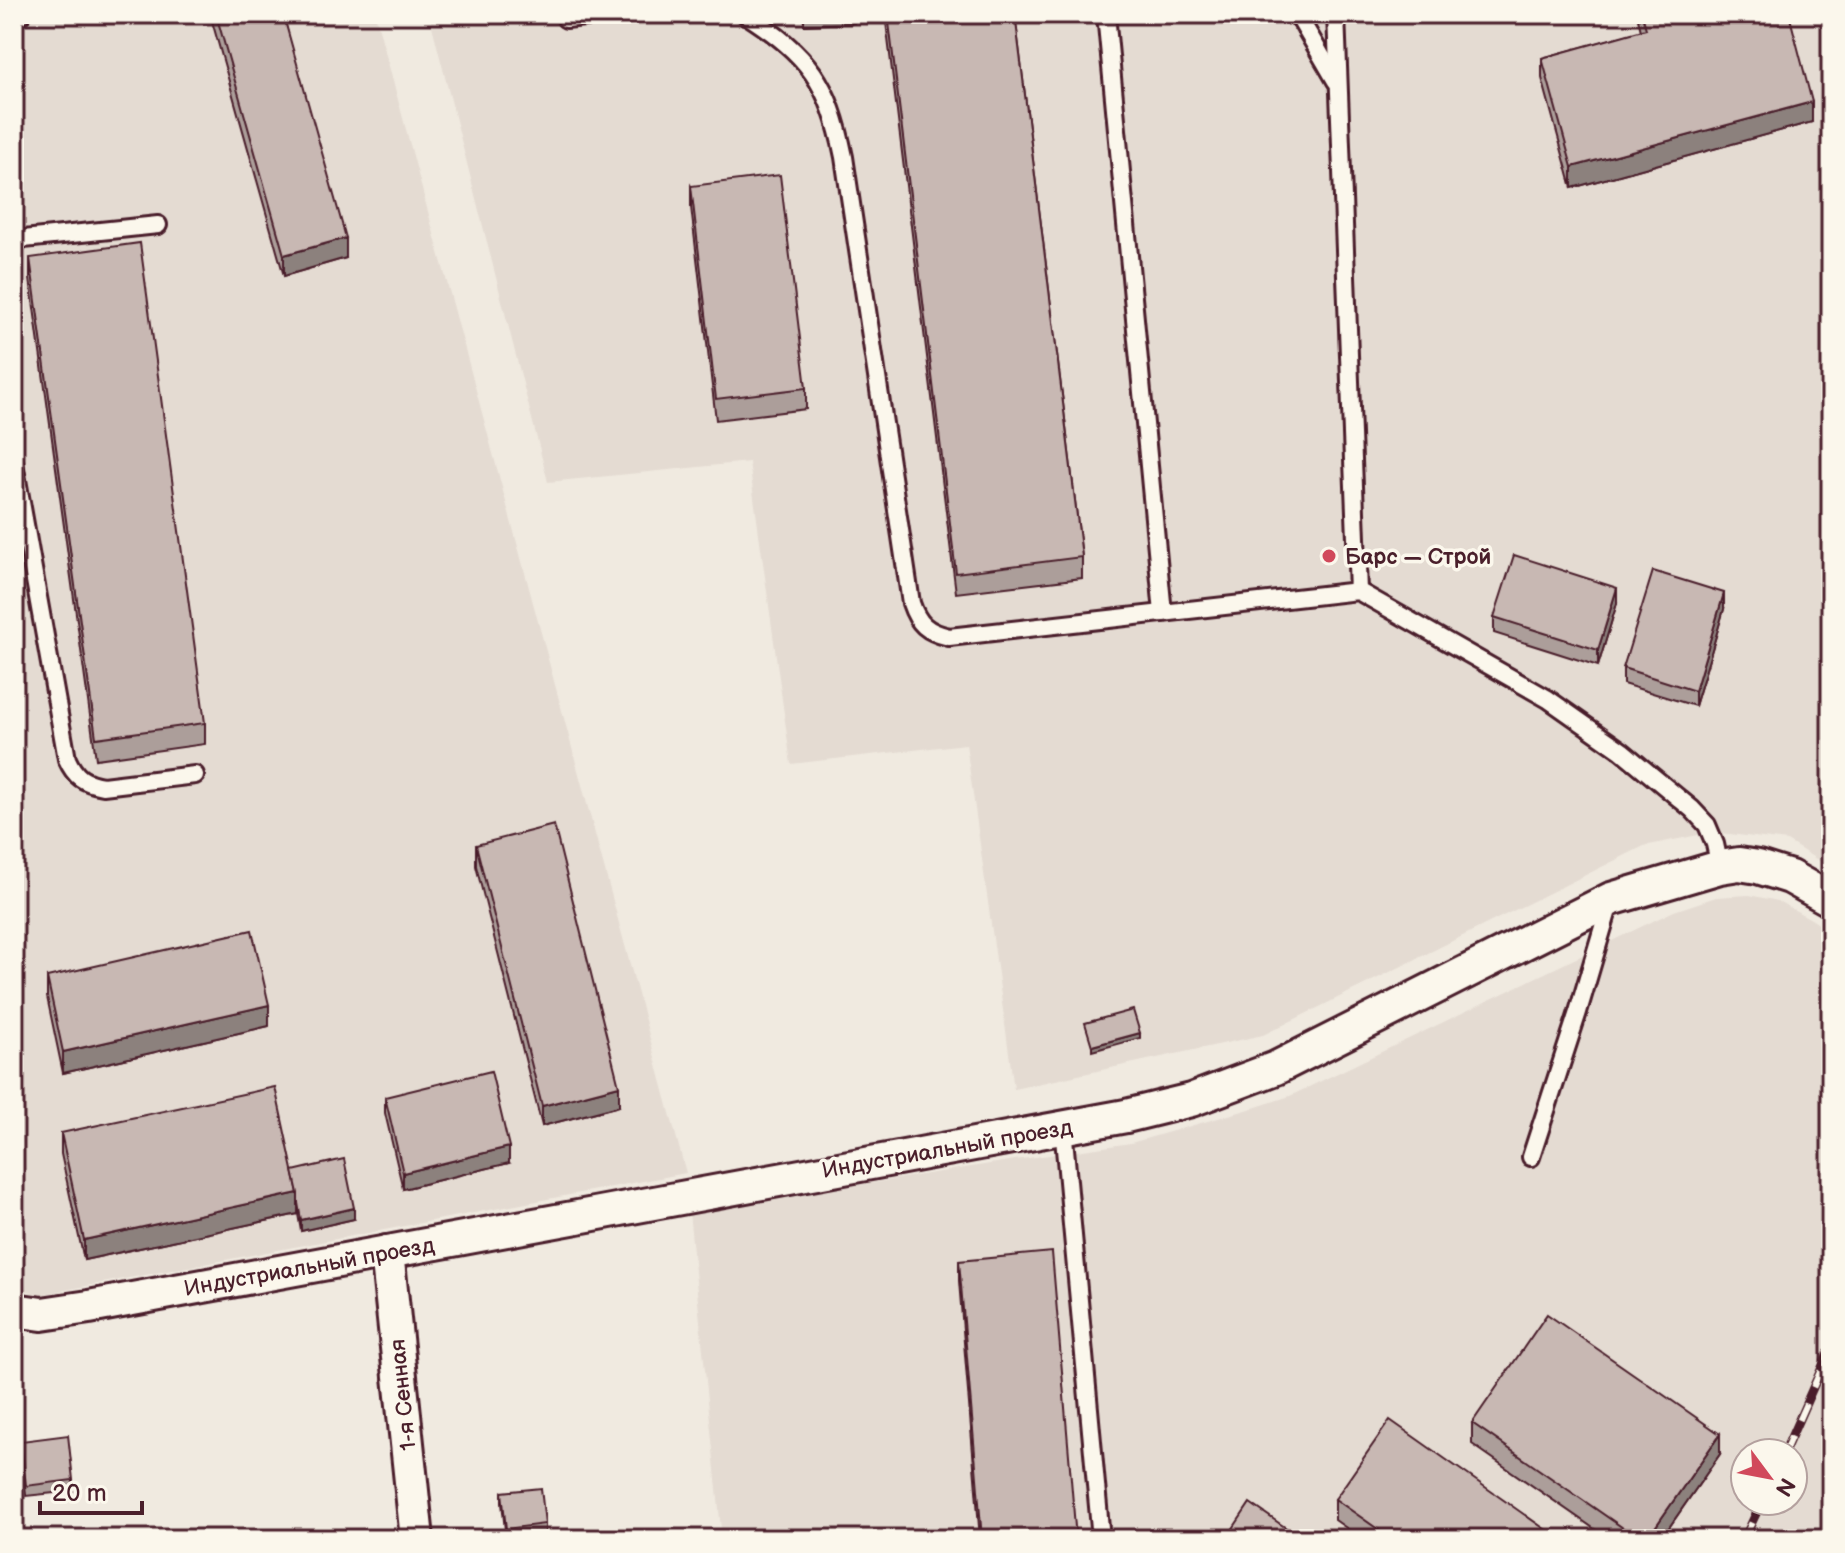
<svg xmlns="http://www.w3.org/2000/svg" width="1845" height="1553" font-family="'Balsamiq Sans',sans-serif">
<rect width="100%" height="100%" fill="#f0eae0"/>
<filter id="ink" filterUnits="userSpaceOnUse"><feTurbulence type="fractalNoise" baseFrequency=".0125" numOctaves="2"/><feDisplacementMap in="SourceGraphic" scale="16" xChannelSelector="R" yChannelSelector="G"/><feConvolveMatrix kernelMatrix="1 2 1 2 8 2 1 2 1" color-interpolation-filters="sRGB"/></filter>
<g filter="url(#ink)">
<g fill="#e4dbd2" fill-rule="evenodd">
<polygon points="14,14 375,14 686,1173 39,1295 14,1286"/>
<polygon points="429,14 1831,14 1831,868 1787,841 1713,832 1644,846 1263,1035 1014,1089 966,744 791,764 749,462 548,482"/>
<path d="M1749,895L1778,901L1811,919L1831,932V1539H722L689,1212L1015,1160L1131,1143L1250,1109L1290,1096L1674,911L1716,897ZM1745,1453H1793V1501H1745Z"/>
</g>
<g fill="none" stroke-linecap="round" stroke-linejoin="round">
<defs>
<g id="lane">
<path d="M745,14C809,55 829,83 844,157L911,603C918,624 927,632 949,637L1358,591L1548,699L1622,751L1692,809L1707,825L1715,844L1720,867"/>
<polyline points="1106,14 1163,613"/>
<polyline points="1297,14 1336,81"/>
<polyline points="1336,14 1358,591"/>
<polyline points="14,16 22,14"/>
<polyline points="566,19 613,14"/>
<polyline points="14,240 158,225"/>
<path d="M14,463L67,759C75,777 84,783 103,786L195,775"/>
<polyline points="1063,1127 1101,1539"/>
<polyline points="1531,1157 1578,1012 1611,900"/>
</g>
<g id="street">
<polyline points="387,1252 417,1539"/>
<polyline points="14,1310 42,1314 89,1307 1126,1116 1191,1100 1276,1068 1611,899 1720,867 1739,864 1758,867 1790,877 1831,900"/>
</g>
</defs>
<use href="#lane" stroke="#4a1f2b" stroke-width="22"/>
<use href="#street" stroke="#4a1f2b" stroke-width="38"/>
<use href="#lane" stroke="#fbf7ec" stroke-width="16"/>
<use href="#street" stroke="#fbf7ec" stroke-width="32"/>
<defs>
<g id="rail">
<polyline points="1784,1453 1831,1347"/>
<polyline points="1744,1539 1762,1501"/>
</g>
</defs>
<use href="#rail" stroke="#4a1f2b" stroke-width="9"/>
<use href="#rail" stroke="#fbf7ec" stroke-width="6" stroke-dasharray="18" stroke-linecap="butt"/>
</g>
<g fill="#ac9e9a" stroke="#4a1f2b" stroke-width="2">
<polygon points="210,14 283,14 346,258 284,276"/>
<polygon points="804,14 854,14 854,23 804,25"/>
<polygon points="885,14 1015,14 1082,557 1082,578 956,593"/>
<polygon points="1637,14 1789,14 1812,122 1572,188 1542,78 1542,58 1641,31"/>
<polygon points="691,186 806,388 806,409 716,420 691,207"/>
<polygon points="30,258 205,723 205,744 96,759 30,279"/>
<polygon points="1617,603 1598,666 1494,633 1494,617"/>
<polygon points="1724,609 1695,706 1623,684 1623,668"/>
<polygon points="476,845 619,1106 542,1126 476,866"/>
<polygon points="47,977 269,1026 63,1073 47,997"/>
<polygon points="385,1097 509,1163 403,1189 385,1113"/>
<polygon points="61,1133 293,1171 354,1219 301,1231 298,1214 84,1260 61,1154"/>
<polygon points="959,1261 1076,1539 980,1539 959,1281"/>
<polygon points="1472,1423 1720,1454 1661,1539 1609,1539 1472,1444"/>
<polygon points="21,1441 73,1480 73,1491 26,1496"/>
<polygon points="502,1492 545,1524 545,1535 506,1539 502,1503"/>
<polygon points="1335,1499 1559,1539 1362,1539 1335,1520"/>
</g>
<g fill="#8c817d" stroke="#4a1f2b" stroke-width="2">
<polygon points="1812,102 1812,122 1572,188 1572,167"/>
<polygon points="346,238 346,258 284,276 284,255"/>
<polygon points="1617,588 1617,603 1598,666 1598,650"/>
<polygon points="1724,593 1724,609 1695,706 1695,691"/>
<polygon points="269,1005 269,1026 63,1073 63,1052"/>
<polygon points="1140,1033 1140,1038 1092,1051 1092,1046"/>
<polygon points="619,1086 619,1106 542,1126 542,1106"/>
<polygon points="509,1147 509,1163 403,1189 403,1173"/>
<polygon points="298,1193 298,1214 84,1260 84,1240"/>
<polygon points="354,1208 354,1219 301,1231 301,1220"/>
<polygon points="1720,1434 1720,1454 1661,1539 1647,1539"/>
</g>
<g fill="#c8b8b3" stroke="#4a1f2b" stroke-width="2">
<polygon points="216,14 283,14 346,238 284,255"/>
<polygon points="888,14 1015,14 1082,557 956,573"/>
<polygon points="1642,14 1789,14 1812,102 1572,167 1542,58 1646,29"/>
<polygon points="780,175 806,388 716,399 691,186"/>
<polygon points="140,243 205,723 96,738 30,258"/>
<polygon points="1514,555 1617,588 1598,650 1494,617"/>
<polygon points="1653,571 1724,593 1695,691 1623,668"/>
<polygon points="554,825 619,1086 542,1106 476,845"/>
<polygon points="252,930 269,1005 63,1052 47,977"/>
<polygon points="1133,1010 1140,1033 1092,1046 1085,1023"/>
<polygon points="491,1071 509,1147 403,1173 385,1097"/>
<polygon points="275,1087 298,1193 84,1240 61,1133"/>
<polygon points="344,1159 354,1208 301,1220 298,1203 298,1193 293,1171"/>
<polygon points="1052,1252 1076,1539 982,1539 959,1261"/>
<polygon points="1547,1314 1720,1434 1647,1539 1639,1539 1472,1423"/>
<polygon points="1390,1420 1559,1539 1392,1539 1335,1499"/>
<polygon points="68,1435 73,1480 26,1486 21,1441"/>
<polygon points="541,1488 545,1524 506,1529 502,1492"/>
<polygon points="1250,1503 1302,1539 1226,1539"/>
</g>
</g>
<circle fill="#d1495b" stroke="#fbf7ec" stroke-width="3" cx="1329" cy="556" r="8"/>
<g text-anchor="middle" stroke-width="7" stroke-linejoin="round" paint-order="stroke">
<g font-size="22" font-weight="bold" fill="#4a1f2b" stroke="#fbf7ec" text-anchor="start">
<text x="1345" y="564">Барс — Строй</text>
</g>
<g font-size="22" fill="#4a1f2b" stroke="#fbf7ec">
<text transform="translate(947 1148) rotate(-10)" y="8">Индустриальный проезд</text>
<text transform="translate(309 1266) rotate(-10)" y="8">Индустриальный проезд</text>
<text transform="translate(402 1395) rotate(-96)" y="8">1-я Сенная</text>
</g>
</g>
<rect width="1845" height="1553" fill="none" stroke="#fbf7ec" stroke-width="48"/>
<rect x="24" y="24" width="1797" height="1505" fill="none" stroke="#4a1f2b" stroke-width="3" filter="url(#ink)"/>
<g transform="translate(1769 1477) rotate(122)"><circle r="38" fill="#fbf7ec" stroke="#b4a19f" stroke-width="2"/>
<path d="M0-6L14 30L0 20L-14 30Z" fill="#d1495b"/>
<text y="-12" font-size="22" font-weight="bold" text-anchor="middle" fill="#4a1f2b">N</text>
</g>
<path d="M40 1501v12h102v-12" fill="none" stroke="#4a1f2b" stroke-width="4"/>
<text x="52" y="1501" font-size="24" fill="#4a1f2b" stroke="#fbf7ec" stroke-width="6" paint-order="stroke">20 m</text>
</svg>
